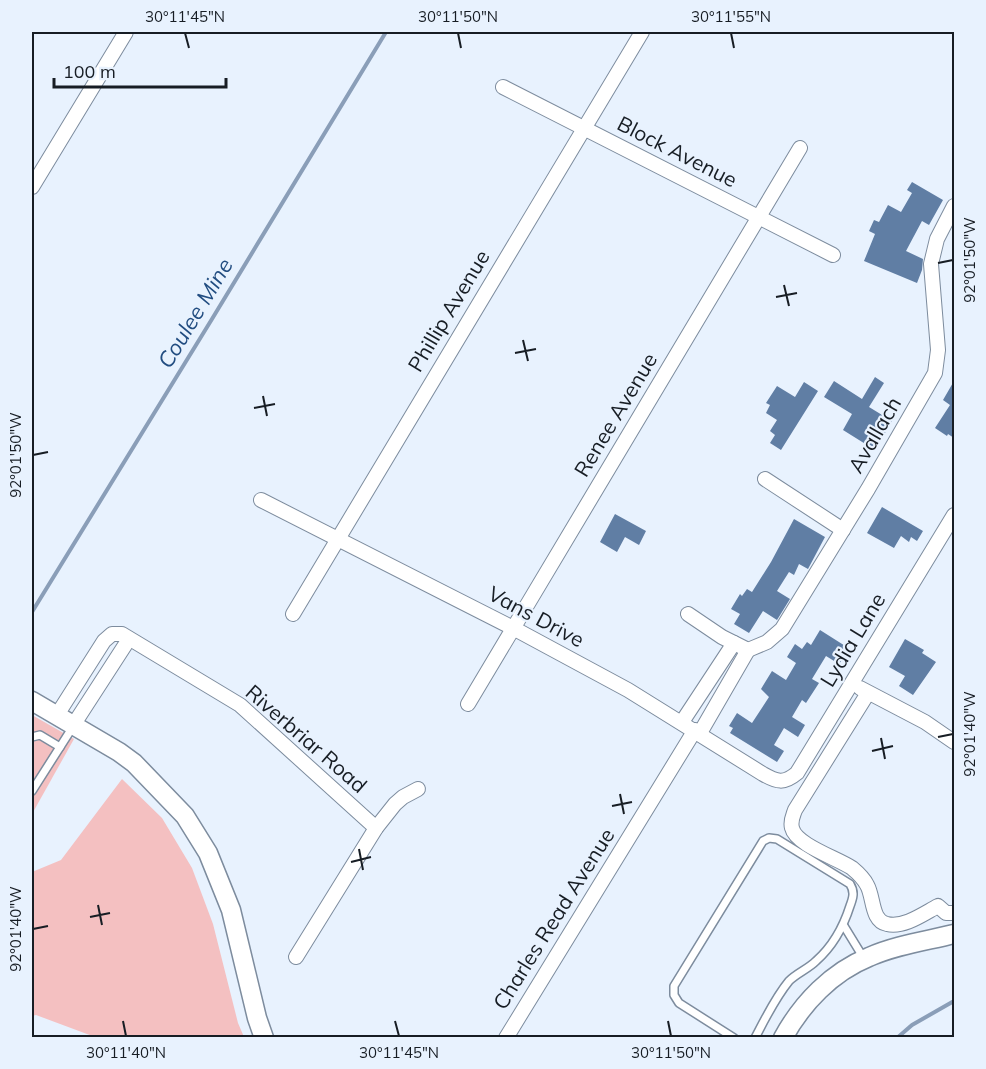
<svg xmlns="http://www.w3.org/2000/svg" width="986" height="1069" font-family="Mulish,sans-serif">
<rect width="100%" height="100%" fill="#e8f2fe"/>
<g fill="#f4c0c1">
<polygon points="32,715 74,739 32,814"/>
<polygon points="122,779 162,818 192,868 213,924 238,1023 244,1037 95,1037 36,1015 32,1016 32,872 61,860"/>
</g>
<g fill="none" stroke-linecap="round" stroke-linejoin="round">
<g stroke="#8a9eb8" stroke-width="4">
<polyline points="32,612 212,319 386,32"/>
<polyline points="897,1038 912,1025 954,1001"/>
</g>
</g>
<g fill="#607ea4">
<polygon points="912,182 943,200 929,225 922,221 906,251 923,259 922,270 917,283 864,261 875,234 869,231 874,220 879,222 888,205 901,212 912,193 907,190"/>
<polygon points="875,377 884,383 869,407 892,421 875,450 843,430 852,414 824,397 834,381 862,399"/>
<polygon points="954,381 954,438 948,434 947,436 935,428 950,405 943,400"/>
<polygon points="804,382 818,391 781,450 770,443 775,435 770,431 777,420 766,413 770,405 766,403 777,386 795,397"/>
<polygon points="882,507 923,531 917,541 911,537 909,542 901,536 894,548 867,533"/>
<polygon points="615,514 646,531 639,545 625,537 617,552 600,542"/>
<polygon points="794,519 825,537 808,569 799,564 794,575 789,572 777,591 790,599 777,620 763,611 749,633 734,624 740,614 731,609 740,594 742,596 747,589 752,592 771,562"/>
<polygon points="820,630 850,649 839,664 826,656 812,679 819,683 806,703 802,700 792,717 805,725 798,737 784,728 774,745 784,751 777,762 730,733 733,728 729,726 737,713 752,723 769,697 761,689 772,671 786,680 796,663 787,657 795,644 802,649 807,642 811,645"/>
<polygon points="905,639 924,650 922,653 936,662 913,695 899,686 905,676 889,667"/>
</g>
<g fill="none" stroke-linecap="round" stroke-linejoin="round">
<defs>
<g id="lane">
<polyline points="32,737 40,735 60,747"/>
<polyline points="32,791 74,725"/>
<polyline points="844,926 863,957"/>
<path d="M734,1038L679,1003L674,995V986L763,841L769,838L777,839L850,884C855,892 853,898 850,906C843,928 833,946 816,961C808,969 797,973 789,981C775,998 765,1019 755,1038"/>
</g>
<g id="street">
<polyline points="503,87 833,255"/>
<polyline points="32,187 126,32"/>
<polyline points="765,479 843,530"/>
<path d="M261,500L513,628L628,690L763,774C777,782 784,784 797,773L954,515"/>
<polyline points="293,614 642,32"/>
<polyline points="688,614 722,637 748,650 767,642 782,629 868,489 935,373 938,350 931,264 937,239 954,206"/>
<polyline points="860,688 925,722 954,742"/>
<path d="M868,693L795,810C793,816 790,821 792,828C796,845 837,858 852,868C858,873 864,879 867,885C874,897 871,921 887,924C904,928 923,914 938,906L946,913H954"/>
<polyline points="468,704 800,148"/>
<polyline points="57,715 104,641 112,634 122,634 240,705 376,828"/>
<polyline points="682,722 734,643"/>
<polyline points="74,724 129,639"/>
<polyline points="700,733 748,650"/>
<polyline points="296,957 376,828 395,804 403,797 418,789"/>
<polyline points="506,1038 695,730"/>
</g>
<g id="secondary">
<polyline points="32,701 119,752 134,763 185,816 208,853 231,910 257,1018 264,1038"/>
<path d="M783,1038C802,1003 832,972 869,957C896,945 926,941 954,934"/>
</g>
</defs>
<use href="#lane" stroke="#7d8c9e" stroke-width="10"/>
<use href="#street" stroke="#7d8c9e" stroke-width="16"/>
<use href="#secondary" stroke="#7d8c9e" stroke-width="21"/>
<use href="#lane" stroke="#fff" stroke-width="7"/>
<use href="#street" stroke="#fff" stroke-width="14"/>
<use href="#secondary" stroke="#fff" stroke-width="18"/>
</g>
<path fill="none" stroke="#171d24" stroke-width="2" d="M185,33L189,48M458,33L461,48M731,33L734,48M938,263L953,260M784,285L789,306M776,297L797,293M523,340L528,361M515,353L536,349M263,396L267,416M254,408L275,404M33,455L48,452M938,737L953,734M881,738L885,759M872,751L893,746M620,794L624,814M612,806L632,802M359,849L363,870M351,862L371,857M98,905L102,925M90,917L110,913M33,929L48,926M123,1021L126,1036M395,1021L399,1036M668,1021L671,1036"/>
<g text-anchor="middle" stroke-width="4.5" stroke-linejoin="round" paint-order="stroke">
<g font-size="21" fill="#171d24" stroke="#e8f2fe">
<text transform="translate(677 152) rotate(27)" y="7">Block Avenue</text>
<text transform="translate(449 311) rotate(-59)" y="7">Phillip Avenue</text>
<text transform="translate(616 415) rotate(-59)" y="7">Renee Avenue</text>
<text transform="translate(875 435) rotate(-60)" y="7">Avallach</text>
<text transform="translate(536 617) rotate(28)" y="7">Vans Drive</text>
<text transform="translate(853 640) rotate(-59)" y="7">Lydia Lane</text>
<text transform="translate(306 739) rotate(41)" y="7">Riverbriar Road</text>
<text transform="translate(554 919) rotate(-58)" y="7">Charles Read Avenue</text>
</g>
<g font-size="22" font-style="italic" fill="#224d81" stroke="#e8f2fe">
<text transform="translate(195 313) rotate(-59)" y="8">Coulee Mine</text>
</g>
</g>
<rect width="986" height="1069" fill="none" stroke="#e8f2fe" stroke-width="66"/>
<path d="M54 78v9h172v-9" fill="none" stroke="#171d24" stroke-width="3"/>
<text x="63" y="78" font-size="18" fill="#171d24" stroke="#e8f2fe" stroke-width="4.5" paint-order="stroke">100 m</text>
<rect x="33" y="33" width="920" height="1003" fill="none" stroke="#171d24" stroke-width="2"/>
<g font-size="15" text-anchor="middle" fill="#171d24">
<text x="185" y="22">30°11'45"N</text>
<text x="458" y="22">30°11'50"N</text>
<text x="731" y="22">30°11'55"N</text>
<text transform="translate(970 260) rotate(-90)" y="5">92°01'50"W</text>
<text transform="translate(16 455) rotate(-90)" y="5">92°01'50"W</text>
<text transform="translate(970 734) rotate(-90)" y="5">92°01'40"W</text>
<text transform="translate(16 929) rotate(-90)" y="5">92°01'40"W</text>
<text x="126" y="1058">30°11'40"N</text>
<text x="399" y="1058">30°11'45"N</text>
<text x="671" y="1058">30°11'50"N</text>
</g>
</svg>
